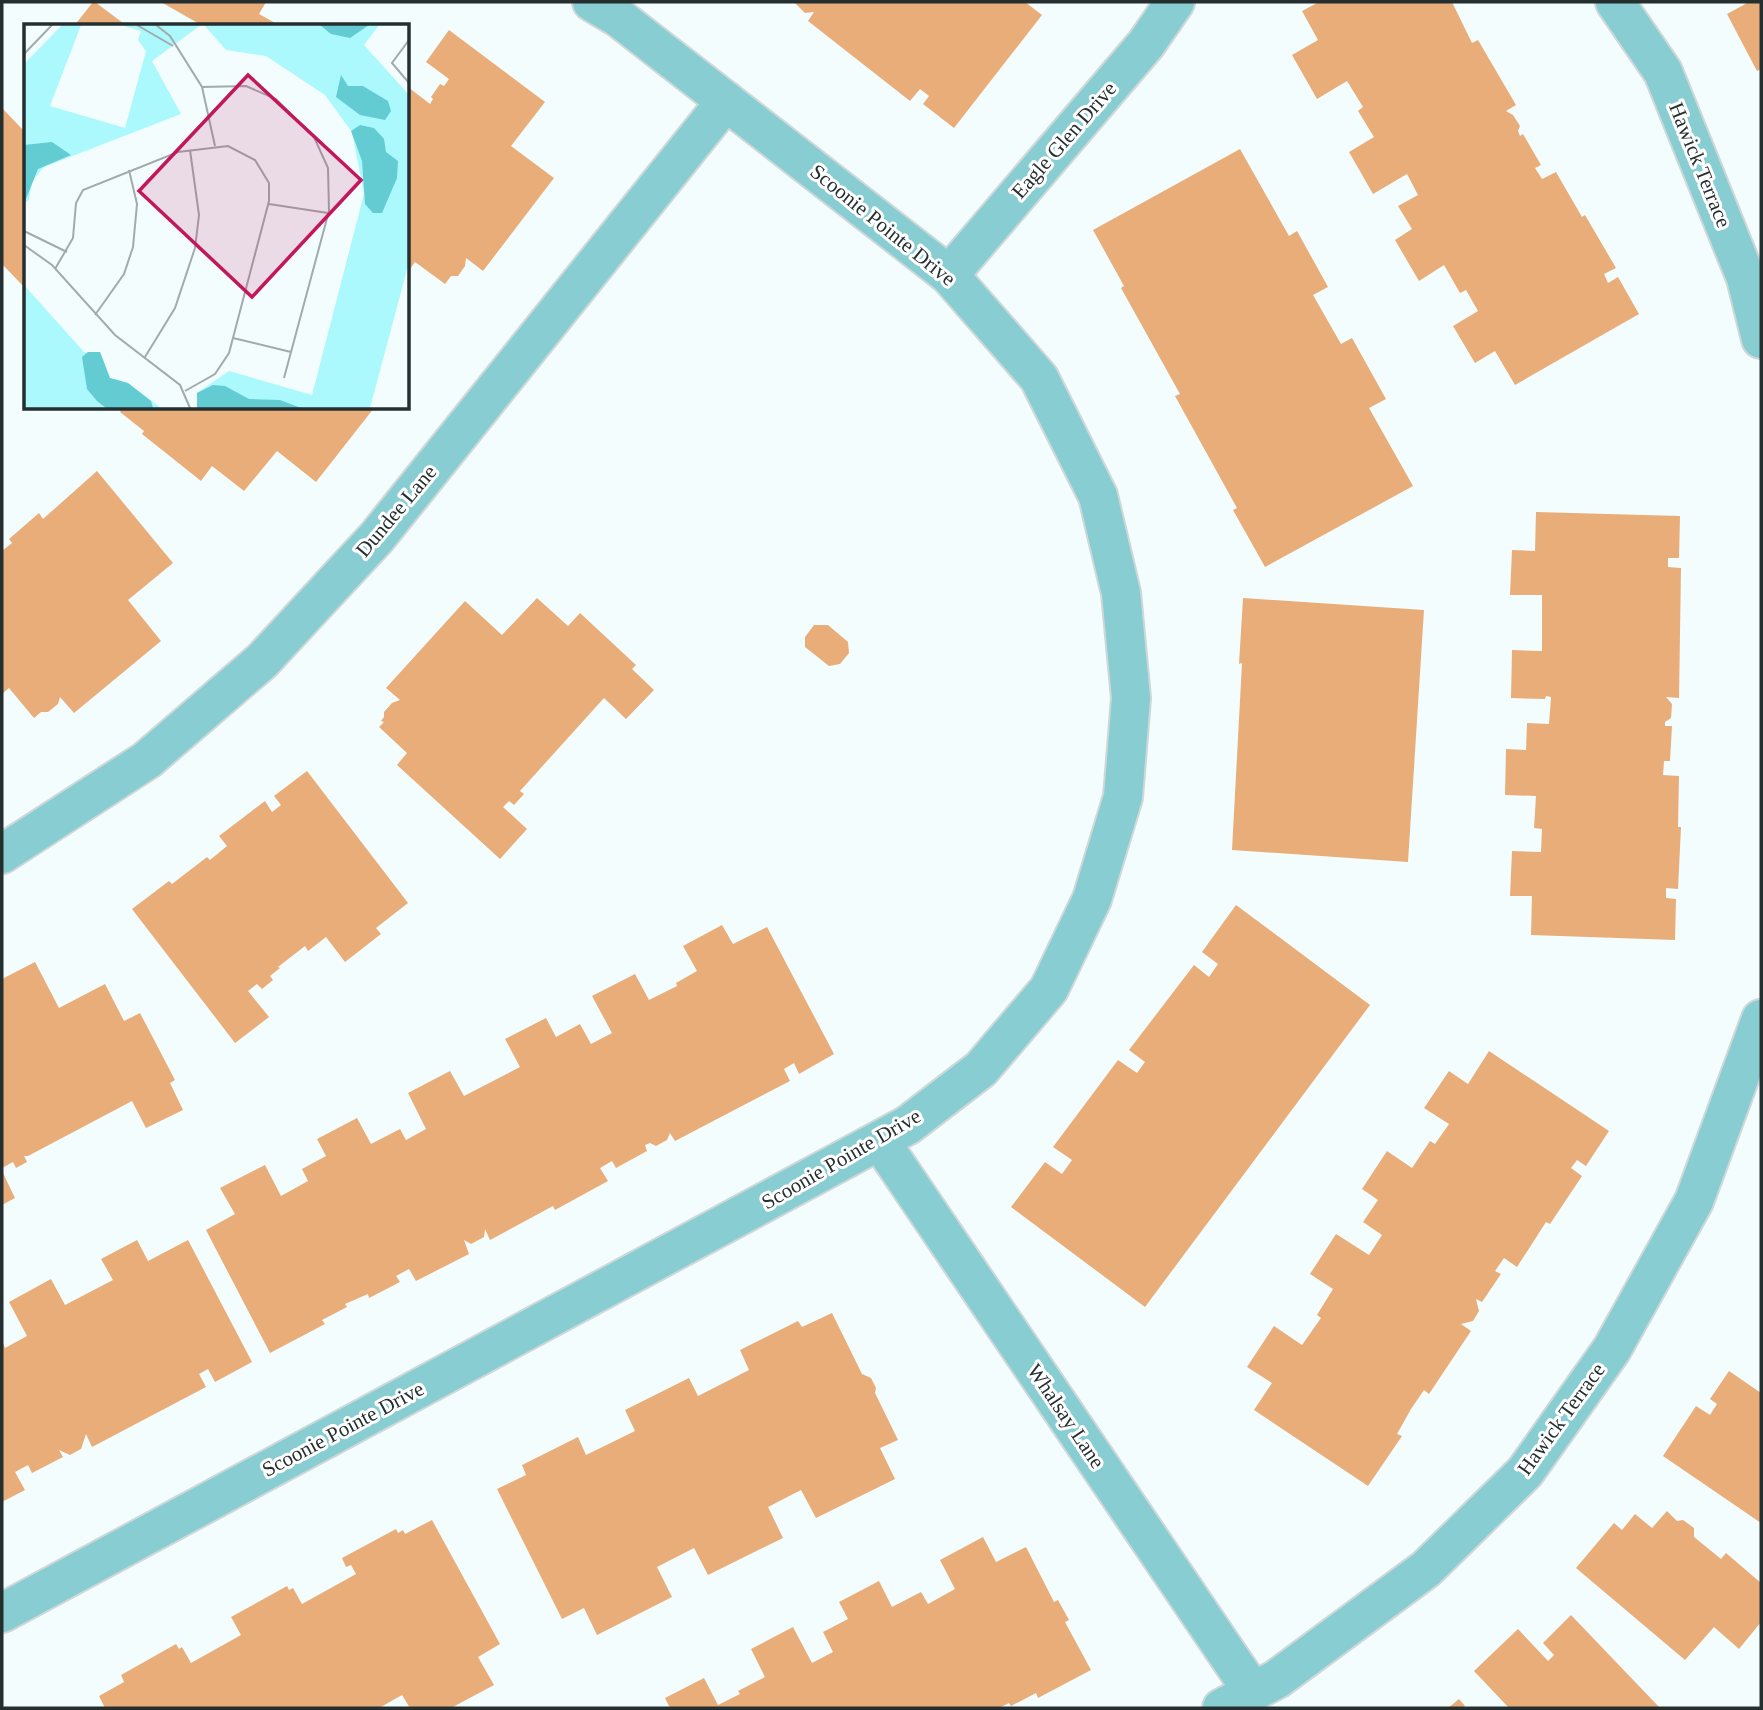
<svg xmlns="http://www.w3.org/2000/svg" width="1763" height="1710" font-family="Georgia,serif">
<rect width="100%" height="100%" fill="#f3fdfe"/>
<g fill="#e9ad7a">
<polygon points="93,2 95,2 127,26 74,26"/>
<polygon points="161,2 266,2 259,14 277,24 276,26 203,26"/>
<polygon points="794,2 1025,2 1042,15 954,128 923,104 929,96 920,89 910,101 808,21 814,12 805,13"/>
<polygon points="1319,2 1452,2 1472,43 1478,40 1516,105 1506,111 1513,115 1520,126 1518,131 1520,136 1523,134 1541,165 1535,168 1542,179 1556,172 1582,217 1585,215 1616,268 1604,274 1608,283 1618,277 1639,314 1515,385 1495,351 1475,363 1453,326 1478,311 1466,290 1460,293 1444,265 1419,281 1395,240 1412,229 1398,206 1418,195 1407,174 1373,194 1349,152 1374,137 1358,111 1363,107 1347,81 1317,99 1292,55 1318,40 1302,11"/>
<polygon points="1749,2 1761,2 1761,69 1757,71 1727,14"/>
<polygon points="449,30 545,102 511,146 554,178 483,271 466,258 465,266 458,276 451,276 445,284 415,262 408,272 408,87 430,104 433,99 431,97 440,84 444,86 449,79 426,62"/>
<polygon points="2,108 26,133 26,289 2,264"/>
<polygon points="1240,149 1289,236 1297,231 1328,287 1313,295 1341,344 1352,338 1386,399 1369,408 1413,486 1265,567 1233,510 1237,508 1175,396 1180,394 1121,288 1124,286 1093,230"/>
<polygon points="123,408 374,408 316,482 277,451 244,491 212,466 201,481 142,434 144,431 120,412"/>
<polygon points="97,471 173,563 128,600 161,641 74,713 60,697 58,704 48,712 41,712 34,718 9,688 2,694 2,551 12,543 9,539 39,513 43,519"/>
<polygon points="1536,512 1680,516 1679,558 1668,558 1668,567 1681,568 1679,698 1666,697 1672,704 1671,718 1665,722 1665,726 1672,726 1670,761 1664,761 1663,775 1679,776 1678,827 1681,827 1678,889 1666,888 1666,898 1676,899 1675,940 1531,935 1532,896 1510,896 1512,851 1541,852 1542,829 1534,828 1536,796 1505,795 1506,749 1526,750 1527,723 1549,724 1551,697 1546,696 1545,699 1511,698 1512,650 1542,651 1542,595 1510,595 1512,550 1535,551"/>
<polygon points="537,598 568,626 580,613 636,665 632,669 654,690 626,719 604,698 520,791 524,794 514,805 509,801 503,807 527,829 500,859 397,765 407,753 379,727 384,722 381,721 384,717 384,712 392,703 400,700 386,688 465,601 502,635"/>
<polygon points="1243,598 1424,610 1408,862 1232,850 1242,663 1239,664"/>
<polygon points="814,625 828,625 848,642 849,653 840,664 829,666 805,647 805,637"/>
<polygon points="307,771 408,903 376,928 381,934 345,962 326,937 308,951 305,946 278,967 280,968 270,976 273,980 262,989 257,984 248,991 269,1017 235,1043 132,909 169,881 172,884 207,857 210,860 227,846 219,836 265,801 272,812 281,805 274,796"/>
<polygon points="1236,905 1370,1005 1145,1307 1011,1207 1045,1162 1062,1174 1072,1160 1053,1147 1118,1060 1137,1073 1145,1062 1129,1050 1194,965 1209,977 1218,964 1202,952"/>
<polygon points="722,925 733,944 767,927 834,1054 799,1074 794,1063 784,1069 790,1081 675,1141 670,1133 667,1140 656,1146 650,1143 645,1145 647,1151 616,1168 612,1161 600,1168 608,1181 555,1210 553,1206 490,1240 485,1229 484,1237 471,1244 464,1240 469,1254 416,1281 409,1269 396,1276 400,1282 369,1298 368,1294 345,1304 347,1307 322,1320 325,1324 270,1353 206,1230 235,1214 220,1188 265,1165 281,1196 308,1181 302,1169 326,1156 317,1139 357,1118 371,1144 400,1129 406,1140 426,1129 408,1093 450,1071 464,1096 520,1067 505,1039 546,1018 556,1037 580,1024 591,1044 612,1033 592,996 635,974 649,1000 677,986 676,983 697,971 683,946"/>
<polygon points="35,962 59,1008 105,984 124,1021 140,1013 175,1080 170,1083 183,1110 146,1128 132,1101 28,1156 24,1156 27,1162 16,1168 13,1162 2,1168 2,979"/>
<polygon points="1489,1051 1609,1131 1586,1166 1577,1160 1571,1168 1582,1176 1550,1224 1546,1222 1517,1267 1504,1258 1495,1271 1501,1274 1482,1302 1476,1299 1479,1311 1473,1321 1461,1324 1471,1331 1429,1394 1424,1390 1411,1409 1397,1434 1402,1436 1368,1486 1254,1410 1272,1383 1247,1367 1274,1326 1302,1345 1321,1318 1317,1315 1333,1289 1310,1274 1336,1234 1369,1255 1382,1235 1363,1222 1378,1200 1362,1189 1387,1151 1412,1168 1430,1141 1435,1144 1449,1124 1424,1108 1449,1071 1468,1084"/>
<polygon points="2,1171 15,1198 2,1205"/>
<polygon points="137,1240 148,1261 188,1240 252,1362 215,1382 208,1369 199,1374 206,1387 92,1447 86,1434 81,1449 70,1455 59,1450 63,1457 32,1473 28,1465 15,1472 25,1490 2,1502 2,1341 5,1348 27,1336 9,1302 51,1279 65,1305 113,1280 101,1259"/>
<polygon points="832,1313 862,1374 871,1378 876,1388 875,1393 898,1440 880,1448 895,1479 816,1518 801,1490 768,1507 783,1538 708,1575 694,1548 657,1567 672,1597 597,1635 584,1608 562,1619 497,1489 526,1475 522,1465 578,1437 586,1455 635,1431 625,1410 689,1378 698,1396 749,1370 740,1350 798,1321 802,1327"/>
<polygon points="1729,1371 1761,1393 1761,1523 1663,1456 1696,1406 1710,1415 1717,1404 1710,1399"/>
<polygon points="1667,1511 1677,1521 1683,1520 1694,1528 1694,1537 1721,1559 1726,1553 1761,1583 1761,1622 1739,1649 1714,1627 1685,1660 1576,1568 1614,1523 1622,1530 1635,1514 1652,1528"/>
<polygon points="432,1520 500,1644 478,1657 494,1685 451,1708 410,1708 402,1695 379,1708 105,1708 99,1696 124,1682 121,1675 176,1644 179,1649 182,1647 191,1663 241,1635 231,1617 287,1586 289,1590 293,1588 302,1604 356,1574 351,1565 346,1567 342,1558 396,1529 398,1533 403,1530 405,1534"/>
<polygon points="983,1537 996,1562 1026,1547 1054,1602 1058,1600 1069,1620 1065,1622 1091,1670 1038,1698 1036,1693 1011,1706 1009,1703 999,1708 670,1708 665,1698 704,1678 718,1705 740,1694 738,1691 765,1677 751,1649 793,1627 812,1663 833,1652 823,1632 848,1619 839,1602 879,1581 892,1607 921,1592 928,1604 955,1589 940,1560"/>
<polygon points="1571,1615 1660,1708 1509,1708 1474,1671 1518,1629 1548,1661 1554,1655 1543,1643"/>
<polygon points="1459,1699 1465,1706 1461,1708 1448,1708"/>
</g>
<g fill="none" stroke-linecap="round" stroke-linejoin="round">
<defs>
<g id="minor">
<polyline points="1615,2 1663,72 1746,278 1761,339"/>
<polyline points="949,275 1146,44 1175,2"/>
<polyline points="2,854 147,760 262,661 377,537 726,101"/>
<polyline points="880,1141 1253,1692"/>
<polyline points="2,1613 908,1125 981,1069 1049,989 1092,899 1123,797 1131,698 1121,593 1098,496 1039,378 949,275 619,18 592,2"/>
<polyline points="1222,1708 1277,1679 1426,1569 1525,1472 1612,1349 1694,1201 1761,1019"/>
</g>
</defs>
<use href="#minor" stroke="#ced8d9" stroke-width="42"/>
<use href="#minor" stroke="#87cdd1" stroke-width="38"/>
</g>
<g text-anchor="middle" stroke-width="6" stroke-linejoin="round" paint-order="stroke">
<g font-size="21" fill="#252f30" stroke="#fff">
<text transform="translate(1064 140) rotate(-49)" y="7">Eagle Glen Drive</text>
<text transform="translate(1700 165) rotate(68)" y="7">Hawick Terrace</text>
<text transform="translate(883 225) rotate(39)" y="7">Scoonie Pointe Drive</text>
<text transform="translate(396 511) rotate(-50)" y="7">Dundee Lane</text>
<text transform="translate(841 1159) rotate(-30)" y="7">Scoonie Pointe Drive</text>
<text transform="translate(1066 1416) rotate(56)" y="7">Whalsay Lane</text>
<text transform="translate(1561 1419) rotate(-54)" y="7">Hawick Terrace</text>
<text transform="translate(343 1429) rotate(-28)" y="7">Scoonie Pointe Drive</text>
</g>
</g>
<g transform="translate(24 24)">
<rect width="385" height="385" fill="#f3fdfe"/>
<path d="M38,1H57L26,82L101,104L122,27L114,16L117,7L97,1H177L128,37L157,90L20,143L8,157L5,176L0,180V40ZM180,1H355L340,21L385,71V238L346,384H173V369L205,347L288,371L340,170L328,108L301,71L242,32L202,26ZM0,261L61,329L76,328L86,354L104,359L137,384H0Z" fill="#abf8fd"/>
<path d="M296,1H345L326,14L307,10ZM317,51L324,62H339L364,77L367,87L361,96L336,91L312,73ZM336,101L350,104L360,115L362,128L374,137L373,154L358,189H349L341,180L338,137L327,107ZM28,118L47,131L14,145L0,180V121ZM64,328H76L86,354L104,359L127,377L129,384H82L73,377L63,365L58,333ZM189,361L201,362L225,375L256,376L277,384H173V369Z" fill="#63ccd2"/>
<path fill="none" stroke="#a1abac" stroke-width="2" d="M113,1L149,22M132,1L146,12L178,63L191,122M385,16L368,39L385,59M0,30L28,1M178,63L222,62L252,75L290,113L304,144L305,187L260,354M245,180L304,189M0,207L43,228M0,221L28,241L91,311L156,361L166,384M31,245L49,214L52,179L59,166L154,128L204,122L231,136L245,159V177L205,329L191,350L161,367M71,291L100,250L109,223L113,180L105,146M209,314L267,328M121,333L151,284L171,224L175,191L166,126"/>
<path fill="#c2185b" fill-opacity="0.15" stroke="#c2185b" stroke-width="3.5" d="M224,51L337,156L228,273L115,167Z"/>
<rect width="385" height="385" fill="none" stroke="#252f30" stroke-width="3.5"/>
</g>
<rect width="1763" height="1710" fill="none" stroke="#252f30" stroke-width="7"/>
</svg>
